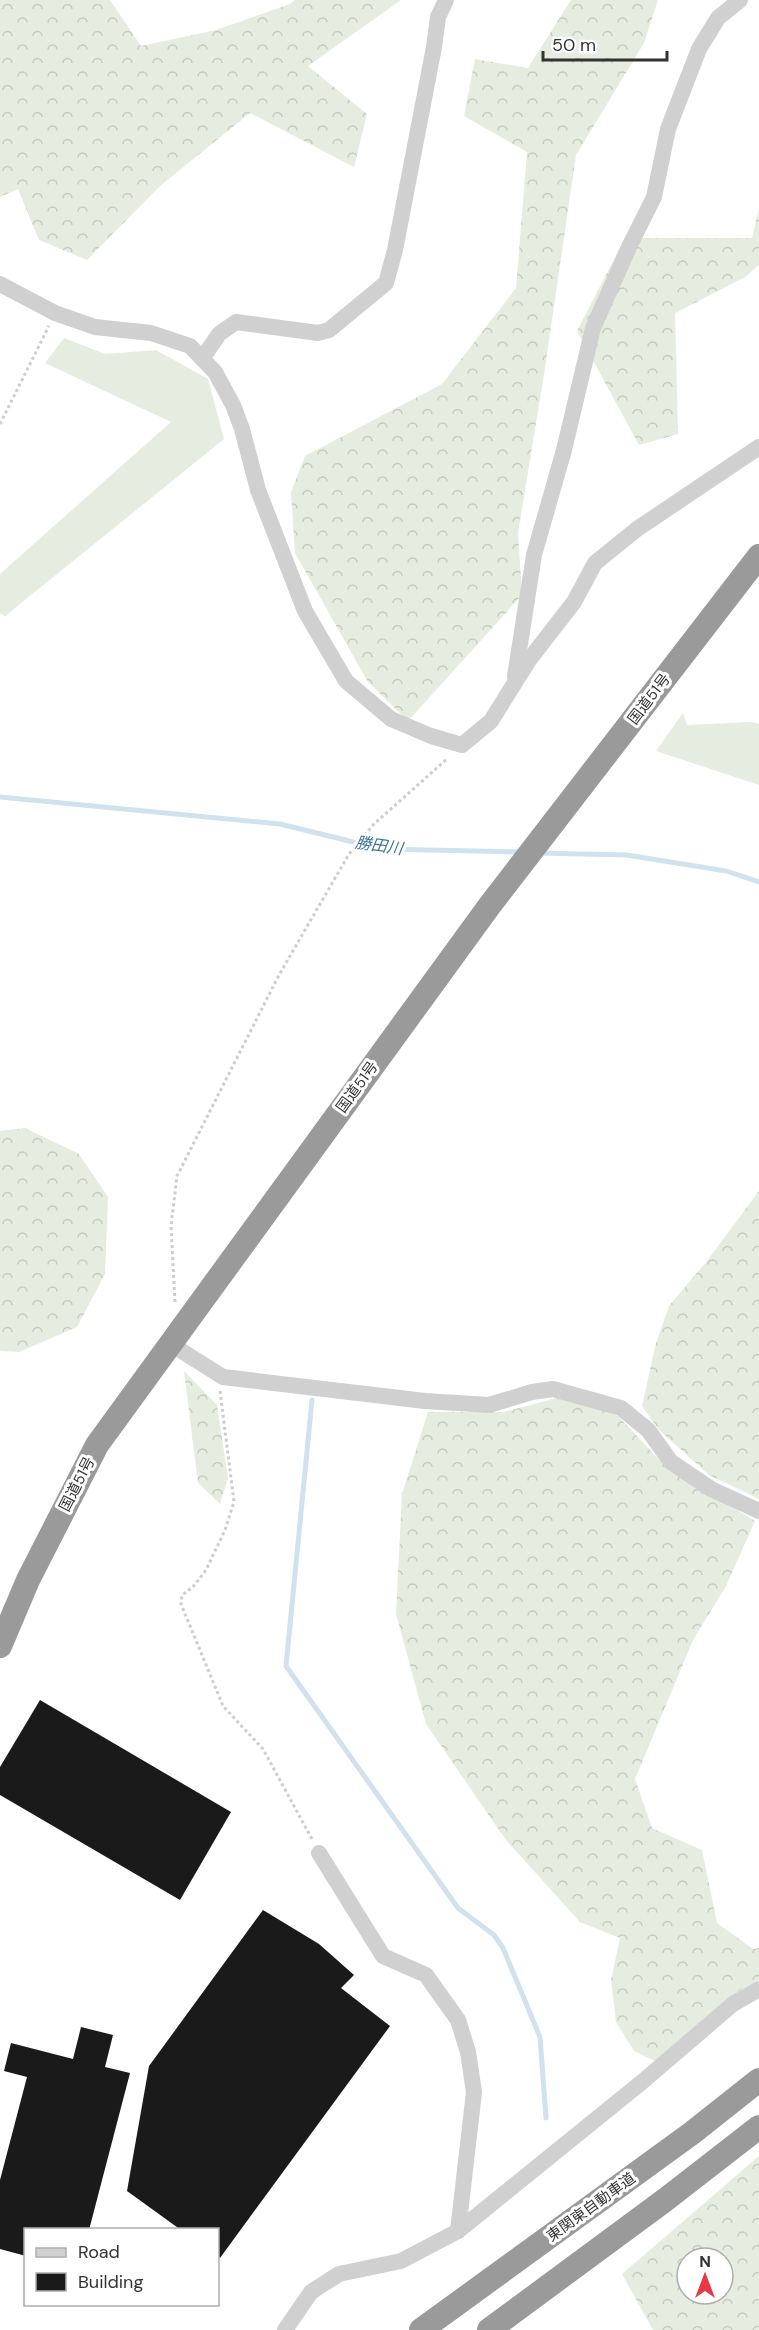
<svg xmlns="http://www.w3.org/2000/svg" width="759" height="2330" font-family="'DM Sans','Noto Sans JP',sans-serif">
<defs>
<pattern id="forest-crowns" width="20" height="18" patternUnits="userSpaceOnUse" patternTransform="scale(1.5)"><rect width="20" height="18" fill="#e6ecdf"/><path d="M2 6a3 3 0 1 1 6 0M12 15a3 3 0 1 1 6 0" fill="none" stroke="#c6cbc0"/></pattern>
</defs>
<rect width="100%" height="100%" fill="#fff"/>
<g fill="#e6ecdf">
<polygon points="64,338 105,354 156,350 208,379 224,439 5,616 0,613 0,574 171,422 45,363"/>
<polygon points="683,713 687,725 752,722 759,724 759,785 656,751"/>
</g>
<g fill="url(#forest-crowns)" fill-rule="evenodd">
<polygon points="0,0 110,0 141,46 216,30 290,4 295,0 401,0 308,66 367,114 354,167 250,113 160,186 87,260 39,240 18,189 0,197"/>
<polygon points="571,0 658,0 644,43 576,155 545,368 518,533 522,595 408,721 368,682 295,553 291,492 305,456 442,384 516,288 527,152 464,116 475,59 528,68"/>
<polygon points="759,208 759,265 745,277 675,313 678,434 639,445 577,331 625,238 752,238"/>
<polygon points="25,1128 79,1154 108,1197 105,1274 77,1327 19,1352 0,1351 0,1131"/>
<polygon points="759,1191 759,1499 709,1475 659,1430 642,1406 656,1343 669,1306 707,1261"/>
<polygon points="184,1371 217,1405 228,1478 220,1504 198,1483"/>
<polygon points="560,1397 618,1416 666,1467 755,1521 726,1586 693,1640 635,1779 652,1828 702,1850 717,1923 753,1949 759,1948 759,1980 740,1990 655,2061 634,2051 616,2022 611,1980 620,1938 580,1922 506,1840 426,1724 396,1614 402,1494 428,1412 504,1412"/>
<path d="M759,2156V2330H653L622,2274ZM687,2258H723V2294H687Z"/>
</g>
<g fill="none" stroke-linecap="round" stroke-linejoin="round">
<g stroke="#cfe2ee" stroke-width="5">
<polyline points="0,797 280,824 382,849 520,852"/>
<polyline points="539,853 627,855 726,871 759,882"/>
<polyline points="312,1400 286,1666 458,1908 494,1935 503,1948 540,2037 546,2118"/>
</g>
</g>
<g fill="#1a1a1a">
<polygon points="40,1700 231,1812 180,1900 0,1795 0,1767"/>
<polygon points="263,1910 319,1944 354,1975 341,1988 390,2026 220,2258 218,2256 218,2230 181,2230 127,2191 149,2066"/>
<polygon points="81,2027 113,2035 105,2067 130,2073 89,2230 26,2230 26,2256 0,2249 0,2180 27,2077 4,2071 11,2043 73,2059"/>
</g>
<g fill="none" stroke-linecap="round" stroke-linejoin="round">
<g stroke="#cdcdcd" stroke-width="3" stroke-dasharray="3 3" stroke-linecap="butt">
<polyline points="0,424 49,326"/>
<polyline points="175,1302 171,1226 177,1176 279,975 349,854 374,824 448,758"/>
<polyline points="220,1391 234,1502 225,1530 206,1570 193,1587 182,1595 181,1604 223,1706 263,1749 313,1841"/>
</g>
<g stroke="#d0d0d0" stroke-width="16">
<polyline points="0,284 55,313 95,327 151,333 190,346 215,372 233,405 242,429 258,490 305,611 346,681 391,719 431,736 462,745 491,721 529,660 574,602 595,563 637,529 759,447"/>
<polyline points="202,359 219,334 236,322 318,333 329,330 386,283 395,250 434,47 438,17 446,0"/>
<polyline points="515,676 534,555 564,450 593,328 630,245 654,197 668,129 699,49 718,18 740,0"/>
<polyline points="169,1343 223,1377 425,1401 489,1405 532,1392 553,1389 621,1408 648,1430 671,1462 711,1489 759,1511"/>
<polyline points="319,1853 383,1956 426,1975 458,2020 468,2052 474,2092 458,2231"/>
<polyline points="285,2330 311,2292 339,2274 401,2261 458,2231 642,2082 733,2004 759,1989"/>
</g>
<g stroke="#9a9a9a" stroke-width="24">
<polyline points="0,1646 28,1580 97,1445 490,905 759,556"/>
<polyline points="421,2330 692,2133 759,2080"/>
<polyline points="489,2330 665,2200 759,2127"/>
</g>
</g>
<g text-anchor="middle" stroke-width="6" stroke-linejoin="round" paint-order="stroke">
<g font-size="15" fill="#333" stroke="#fff">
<text transform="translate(649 699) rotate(-53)" y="5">国道51号</text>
<text transform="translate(357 1087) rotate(-54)" y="5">国道51号</text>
<text transform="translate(77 1484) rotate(-63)" y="5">国道51号</text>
<text transform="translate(591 2207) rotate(-36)" y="5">東関東自動車道</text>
</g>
<g font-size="16" font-style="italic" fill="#3f7597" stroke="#fff">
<text transform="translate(379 845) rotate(8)" y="6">勝田川</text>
</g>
</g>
<rect x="24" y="2228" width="195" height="78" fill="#ffffff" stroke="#adadad" stroke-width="1.5"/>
<rect x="36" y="2248" width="30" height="9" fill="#d0d0d0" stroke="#adadad" stroke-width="1.5"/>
<text x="78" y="2258" font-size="18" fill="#333333">Road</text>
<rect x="36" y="2273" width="30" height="18" fill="#1a1a1a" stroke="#adadad" stroke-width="1.5"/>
<text x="78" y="2288" font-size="18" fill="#333333">Building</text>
<g transform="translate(705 2276)"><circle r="28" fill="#ffffff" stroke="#adadad" stroke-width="1.5"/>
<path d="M0-4.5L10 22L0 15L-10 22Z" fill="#e63946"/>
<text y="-9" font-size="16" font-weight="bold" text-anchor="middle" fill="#333333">N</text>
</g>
<path d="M543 51v9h124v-9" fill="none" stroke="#333333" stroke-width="3"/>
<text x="552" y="51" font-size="18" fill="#333333" stroke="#ffffff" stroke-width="4.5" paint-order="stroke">50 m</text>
</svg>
